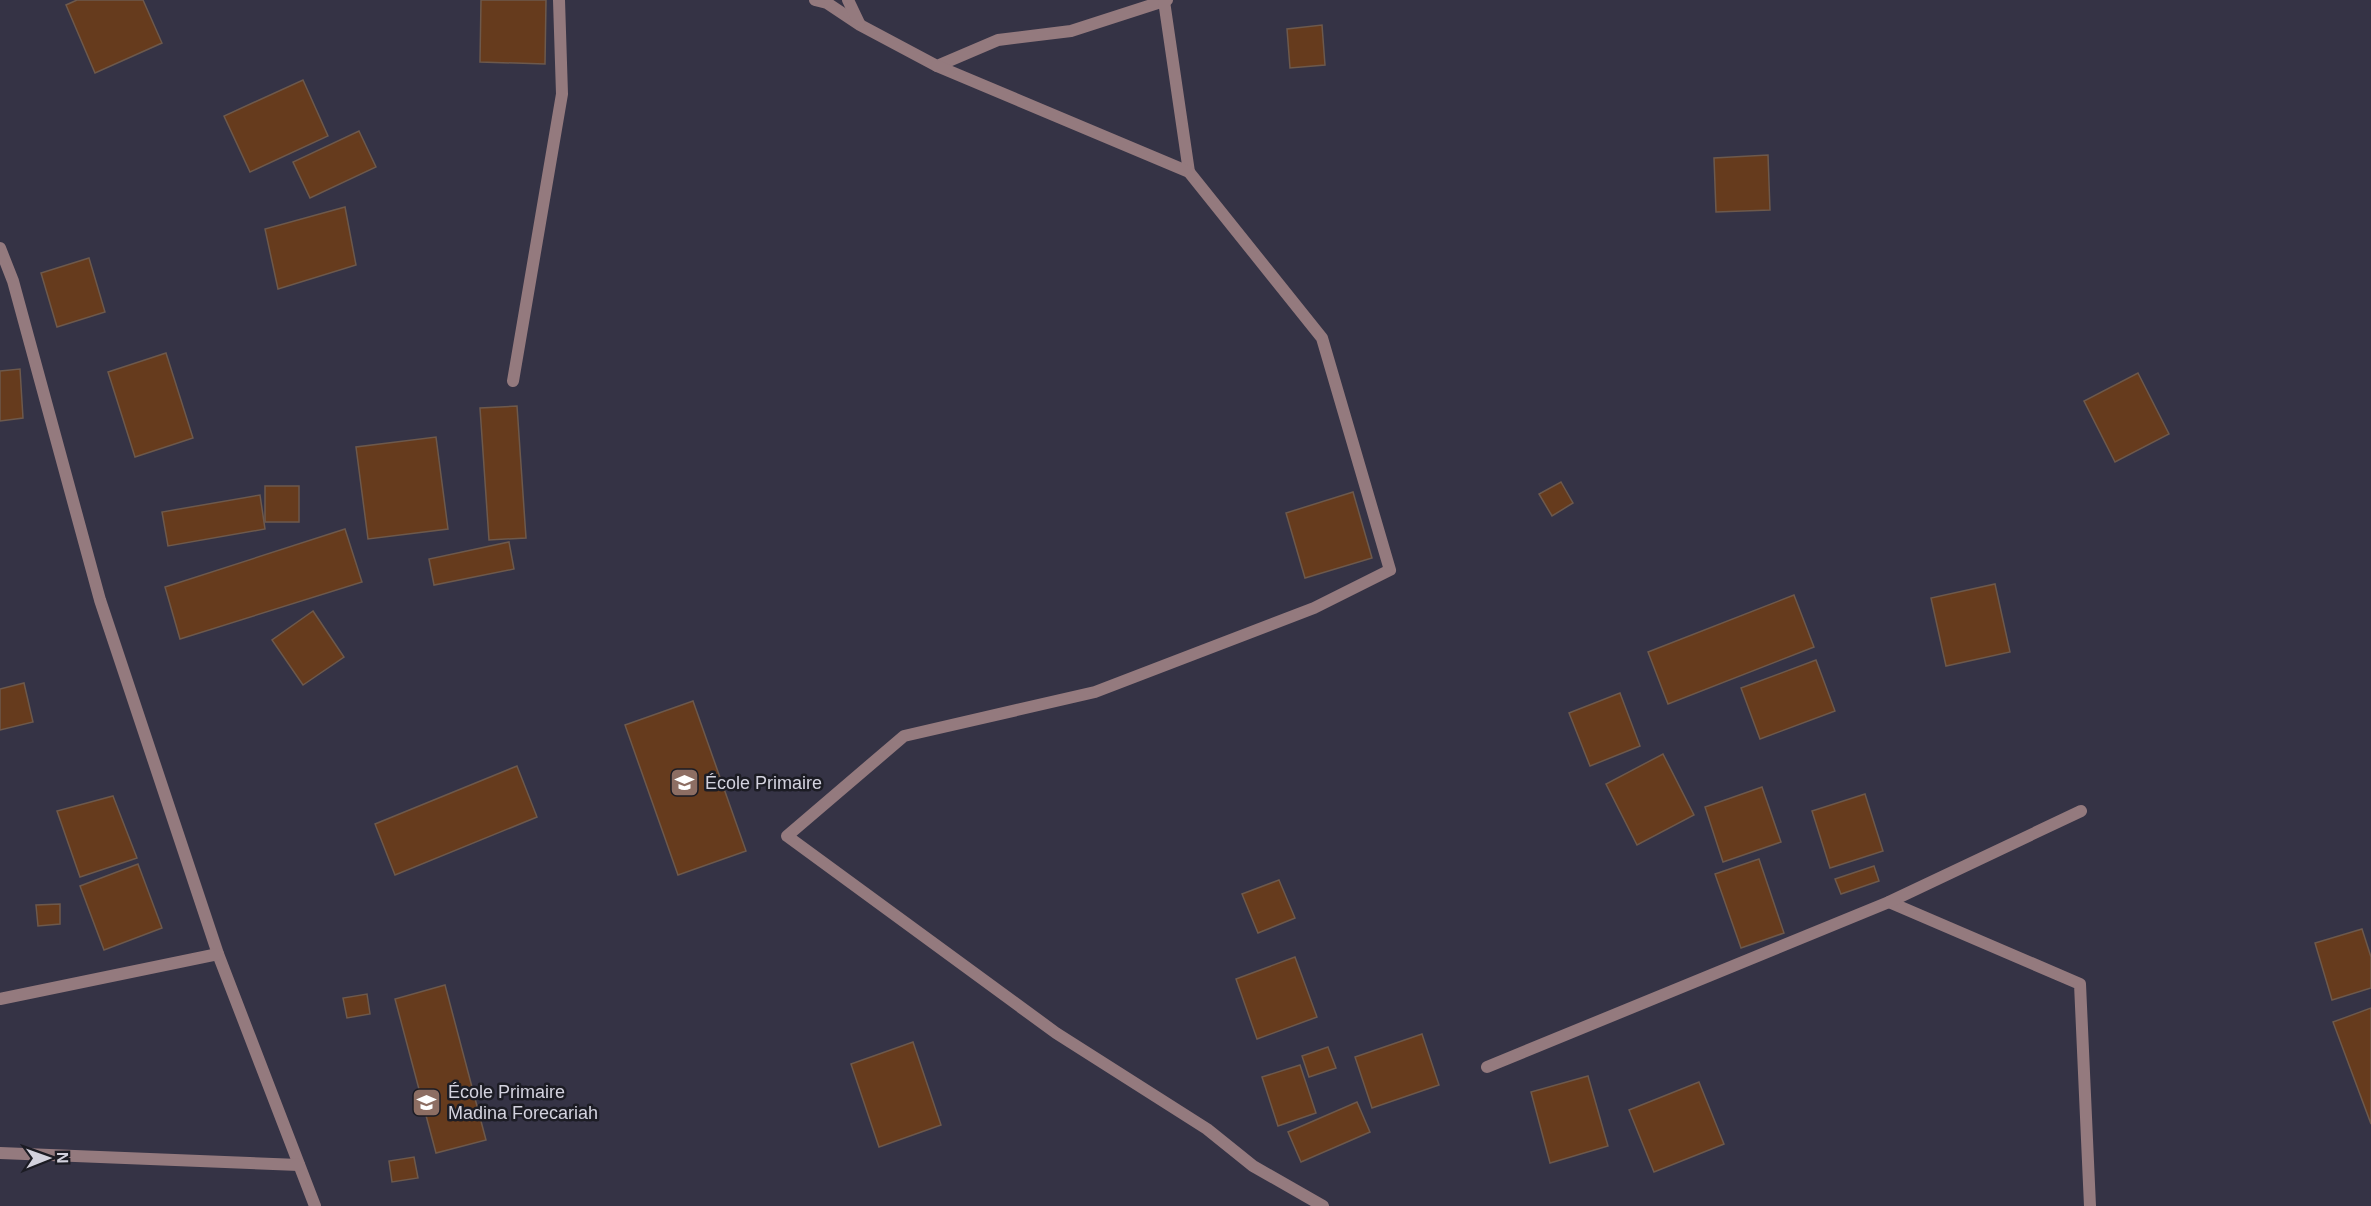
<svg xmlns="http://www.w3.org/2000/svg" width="2371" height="1206" font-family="Helvetica,sans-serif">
<rect width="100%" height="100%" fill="#353345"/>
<g fill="#663b1d" stroke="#6d594c" stroke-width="1.5">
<polygon points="77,0 143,0 162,43 95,73 66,5"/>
<polygon points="481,0 546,0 545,64 480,62"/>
<polygon points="1322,25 1325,65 1290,68 1287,29"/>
<polygon points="303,80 328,136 250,172 224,116"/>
<polygon points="359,131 376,167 310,198 293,162"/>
<polygon points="1768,155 1770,210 1716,212 1714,158"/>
<polygon points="345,207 356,265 278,289 265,229"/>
<polygon points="89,258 105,312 57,327 41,273"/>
<polygon points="166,353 193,438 135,457 108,372"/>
<polygon points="20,369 23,418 0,421 0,371"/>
<polygon points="2138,373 2169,434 2115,462 2084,401"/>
<polygon points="517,406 526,538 489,540 480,408"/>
<polygon points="436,437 448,529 368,539 356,447"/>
<polygon points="1561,482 1573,503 1552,516 1539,494"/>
<rect x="265" y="486" width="34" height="36"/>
<polygon points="1353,492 1372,558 1305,578 1286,513"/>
<polygon points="260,495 265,529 168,546 162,512"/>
<polygon points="345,529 362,582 180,639 165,587"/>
<polygon points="509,542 514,569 434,585 429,559"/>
<polygon points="1995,584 2010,652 1946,666 1931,598"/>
<polygon points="1794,595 1814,647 1668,704 1648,652"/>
<polygon points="313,611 344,657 303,685 272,640"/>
<polygon points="1816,660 1835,711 1760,739 1741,688"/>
<polygon points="24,683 33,722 0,730 0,689"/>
<polygon points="1620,693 1640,746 1590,766 1569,713"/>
<polygon points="693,701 746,851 678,875 625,725"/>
<polygon points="1663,754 1694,815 1637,845 1606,784"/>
<polygon points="517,766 537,817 395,875 375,824"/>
<polygon points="1762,787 1781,842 1723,862 1705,807"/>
<polygon points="1865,794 1883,851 1830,868 1812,811"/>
<polygon points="113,796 137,858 80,877 57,811"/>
<polygon points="1759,859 1784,933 1741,948 1715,874"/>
<polygon points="138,864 162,928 104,950 80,886"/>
<polygon points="1874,866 1879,881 1841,894 1835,879"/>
<polygon points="1279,880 1295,918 1258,933 1242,894"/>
<polygon points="60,904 60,924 38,926 36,905"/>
<polygon points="2362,929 2371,957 2371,988 2332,1000 2315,943"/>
<polygon points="1295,957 1317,1017 1257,1039 1236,979"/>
<polygon points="445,985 486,1140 436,1153 395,999"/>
<polygon points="367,994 370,1014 347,1018 343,998"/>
<polygon points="2371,1008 2371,1124 2333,1022"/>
<polygon points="1422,1034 1439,1085 1372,1108 1355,1057"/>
<polygon points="913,1042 941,1125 879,1147 851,1064"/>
<polygon points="1328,1047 1336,1068 1309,1077 1302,1056"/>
<polygon points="1300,1065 1316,1113 1278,1126 1262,1077"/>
<polygon points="1588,1076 1608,1146 1550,1163 1531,1092"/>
<polygon points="1699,1082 1724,1144 1654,1172 1629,1110"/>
<polygon points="1357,1102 1370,1132 1301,1162 1288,1132"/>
<polygon points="414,1157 418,1178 392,1182 389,1161"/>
</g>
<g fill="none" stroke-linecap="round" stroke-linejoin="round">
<g stroke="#947a7e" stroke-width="12">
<polyline points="815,0 827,3 860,25 937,66 998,40 1071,31 1167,0"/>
<polyline points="848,0 859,23"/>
<polyline points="1164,1 1189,172"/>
<polyline points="937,66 1189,172 1322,338 1390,570 1314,608 1095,692 904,736 787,836 1056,1033 1207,1129 1253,1166 1323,1206"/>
<polyline points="0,248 13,281 100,600 218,954 315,1206"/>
<polyline points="513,381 562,94 559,0"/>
<polyline points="1889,902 2080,984 2090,1206"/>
<polyline points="0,999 218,954"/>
<polyline points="1487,1067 1889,902 2081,811"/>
<polyline points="0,1153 299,1165"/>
</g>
</g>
<defs>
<symbol id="school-square" viewBox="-11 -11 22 22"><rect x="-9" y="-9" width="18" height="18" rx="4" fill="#8d6e63" stroke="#1c1c24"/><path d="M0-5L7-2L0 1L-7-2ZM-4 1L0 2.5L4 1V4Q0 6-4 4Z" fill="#fff"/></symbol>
</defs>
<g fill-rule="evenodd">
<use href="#school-square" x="668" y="766" width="33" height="33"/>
<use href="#school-square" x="410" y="1086" width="33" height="33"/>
</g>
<g text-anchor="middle" stroke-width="5" stroke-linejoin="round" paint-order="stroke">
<g font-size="18" fill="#d3d2de" stroke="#1c1c24" text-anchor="start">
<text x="705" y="789">École Primaire</text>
<text x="448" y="1098">École Primaire<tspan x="448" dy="21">Madina Forecariah</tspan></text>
</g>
</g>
<g transform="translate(48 1158) rotate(89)" stroke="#1c1c24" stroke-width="4.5" paint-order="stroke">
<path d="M0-4.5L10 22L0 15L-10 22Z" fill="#d3d2de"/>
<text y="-9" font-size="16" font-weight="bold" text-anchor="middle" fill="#d3d2de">N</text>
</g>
</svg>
